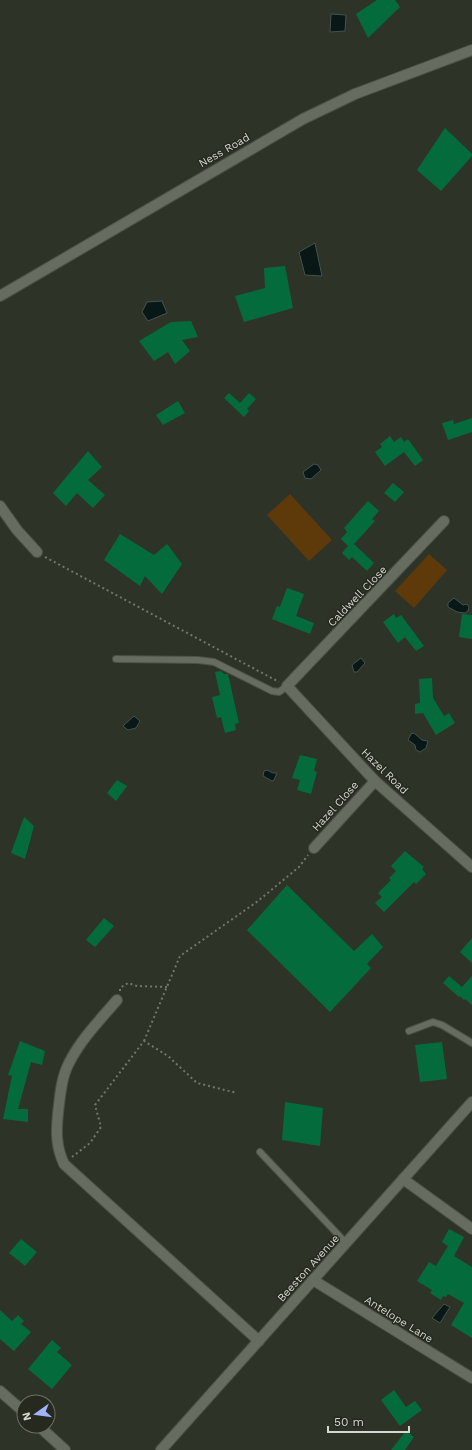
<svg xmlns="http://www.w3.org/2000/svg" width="472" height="1450" font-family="'Work Sans',sans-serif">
<rect width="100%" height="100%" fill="#2e3328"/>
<g fill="#5e390a">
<polygon points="290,494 332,540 309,561 267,515"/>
<polygon points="429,554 447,570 414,608 395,591"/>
</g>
<g fill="#081816" stroke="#46524e">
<polygon points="331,14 346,15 345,31 330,32"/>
<polygon points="315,243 322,276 305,275 299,252"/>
<polygon points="162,301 167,313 148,321 142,312 147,302"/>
<polygon points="314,464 318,465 321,470 311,479 305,478 303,472"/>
<polygon points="454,598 463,605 467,604 469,607 468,611 465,613 457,612 448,607 448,603"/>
<polygon points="361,658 365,663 357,672 354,672 352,665"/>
<polygon points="134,716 140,721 136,728 128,730 123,726"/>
<polygon points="414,733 422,740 428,741 426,748 420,752 416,750 415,745 408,740 411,734"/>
<polygon points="267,770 273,773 277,773 274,780 272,781 263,776 264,771"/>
<polygon points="444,1304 450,1307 440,1323 432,1318"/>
</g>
<g fill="#046c3c">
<polygon points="377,0 395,0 400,7 368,38 356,14"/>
<polygon points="445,128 472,154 472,156 441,191 417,170"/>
<polygon points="285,266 293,308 244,322 235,296 265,288 264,268"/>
<polygon points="191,321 198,337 182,340 190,351 175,364 168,352 154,361 139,341 171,322"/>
<polygon points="229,393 240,403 249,393 256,399 247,409 249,411 244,417 224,398"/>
<polygon points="178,401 185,413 163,425 156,415"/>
<polygon points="472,418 472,432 448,440 442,423 453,420 454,424"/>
<polygon points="390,436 394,442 401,437 404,442 408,439 423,460 415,466 404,452 385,466 375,452 382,447 380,444"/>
<polygon points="88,451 102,467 88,480 105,495 93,508 77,493 66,506 53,493"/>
<polygon points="393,483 404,492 395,502 384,493"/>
<polygon points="368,501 379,511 372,519 375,521 354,544 374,563 367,571 352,557 349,560 342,553 348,546 341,539 347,532 344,528"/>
<polygon points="120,534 154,555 167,544 182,564 162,594 145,576 140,586 104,560"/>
<polygon points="287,588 304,594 296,616 314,623 310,634 272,619 277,606 280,607"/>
<polygon points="394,614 396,618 401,615 424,646 416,651 405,637 398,643 383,622"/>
<polygon points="462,614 472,615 472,639 459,637"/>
<polygon points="221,671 224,674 228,674 239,723 235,724 236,730 225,733 221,717 217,718 212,697 220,695 215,672"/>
<polygon points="432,678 433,698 444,716 449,713 455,723 436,735 423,713 415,714 415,704 420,703 419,679"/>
<polygon points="300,755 317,759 314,771 317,772 311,794 297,790 300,780 292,778"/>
<polygon points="117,780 127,786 116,801 107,793"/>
<polygon points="24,817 34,826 25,859 11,853"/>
<polygon points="405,851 424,867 422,869 426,874 416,884 414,882 384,912 375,903 382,897 378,893 391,880 389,878 396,871 391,866"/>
<polygon points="287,885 354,951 372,934 383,947 367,964 371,968 330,1012 247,930"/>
<polygon points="104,918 114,926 95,947 86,940"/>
<polygon points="472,938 472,963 460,952"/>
<polygon points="449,976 462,987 472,976 472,1005 465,999 464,1000 460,996 459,997 443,983"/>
<polygon points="20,1041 45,1051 42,1065 31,1062 18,1109 28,1109 28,1122 3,1119 12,1076 8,1075"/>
<polygon points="442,1042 447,1079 420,1082 415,1045"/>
<polygon points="285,1102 323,1108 320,1146 282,1140"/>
<polygon points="449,1229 464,1237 454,1256 472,1267 472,1338 451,1325 464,1303 448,1294 446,1297 443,1296 441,1300 430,1293 432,1290 417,1281 429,1262 436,1266 448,1246 442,1242"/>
<polygon points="21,1239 37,1252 25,1266 9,1253"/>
<polygon points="0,1310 12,1321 18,1315 24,1321 21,1324 31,1332 14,1351 0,1339"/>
<polygon points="52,1340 61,1348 57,1352 72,1365 52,1389 28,1369"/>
<polygon points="394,1390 406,1407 415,1401 422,1410 400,1426 381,1400"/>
<polygon points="406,1431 414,1437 405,1450 391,1450"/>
</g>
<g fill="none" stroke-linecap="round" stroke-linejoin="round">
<defs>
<g id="service">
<polyline points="116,659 198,660 214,662 272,691 279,692 287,686"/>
<polyline points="409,1031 433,1022 442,1025 472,1043"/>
<polyline points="260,1152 346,1243"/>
</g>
<g id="minor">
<polyline points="0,296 303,119 355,94 472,50"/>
<polyline points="0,506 17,530 37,552"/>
<polyline points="444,521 287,686 375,781 472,867"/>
<polyline points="314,848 375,781"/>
<path d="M117,1000C100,1020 81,1039 69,1063C61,1078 60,1097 58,1113C56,1132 56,1147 64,1164L259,1341"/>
<polyline points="403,1179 472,1229"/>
<polyline points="313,1280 472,1378"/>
<polyline points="0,1391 24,1412"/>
<polyline points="39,1426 65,1450"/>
</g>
<polyline id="tertiary" points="161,1450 472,1102"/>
</defs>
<use href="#service" stroke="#4c5046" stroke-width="8"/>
<use href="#minor" stroke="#4c5046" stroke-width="12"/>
<use href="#tertiary" stroke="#4c5046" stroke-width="12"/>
<g stroke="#72776d" stroke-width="2" stroke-dasharray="2 3" stroke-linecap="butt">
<polyline points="45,557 279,682"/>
<polyline points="120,991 120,988 128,983 137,986 167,987"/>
<polyline points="144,1041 180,956 258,901 299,867 308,855"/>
<polyline points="72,1157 90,1143 101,1127 95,1105 144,1041 168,1056 197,1083 237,1093"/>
</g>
<use href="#service" stroke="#666c5f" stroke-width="6"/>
<use href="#minor" stroke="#666c5f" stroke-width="10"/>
<use href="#tertiary" stroke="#666c5f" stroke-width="10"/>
</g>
<g text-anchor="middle" stroke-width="3" stroke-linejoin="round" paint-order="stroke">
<g font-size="11" fill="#d5d8d1" stroke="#25291e">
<text transform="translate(224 150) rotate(-30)" y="4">Ness Road</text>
<text transform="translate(357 596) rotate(-46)" y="4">Caldwell Close</text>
<text transform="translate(385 771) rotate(44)" y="4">Hazel Road</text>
<text transform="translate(335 806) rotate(-48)" y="4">Hazel Close</text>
<text transform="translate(308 1268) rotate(-48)" y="4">Beeston Avenue</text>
<text transform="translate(399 1319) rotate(32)" y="4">Antelope Lane</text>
</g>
</g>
<g transform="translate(36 1414) rotate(256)"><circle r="19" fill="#25291e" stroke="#6b6f66"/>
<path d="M0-3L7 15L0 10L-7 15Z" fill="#a0b3fd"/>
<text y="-6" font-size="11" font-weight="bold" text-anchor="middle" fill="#d5d8d1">N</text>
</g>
<path d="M328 1426v6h81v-6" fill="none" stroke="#d5d8d1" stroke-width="2"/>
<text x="334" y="1426" font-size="12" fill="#d5d8d1" stroke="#25291e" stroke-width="3" paint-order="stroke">50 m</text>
</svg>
